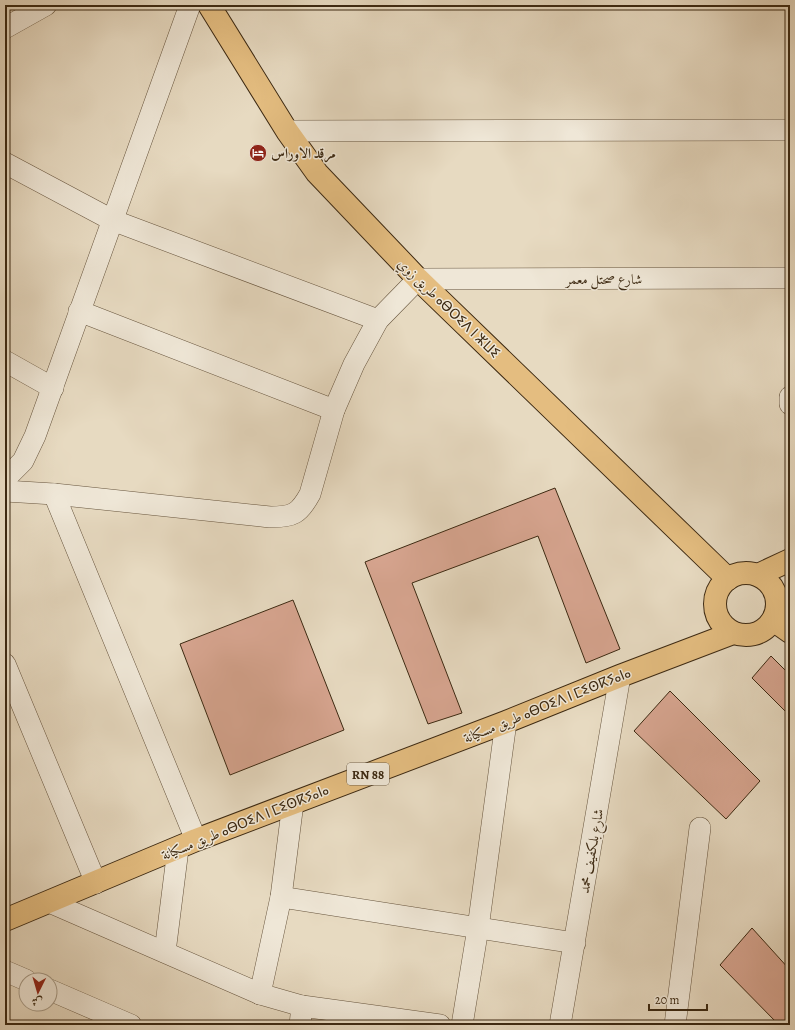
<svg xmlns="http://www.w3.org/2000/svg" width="795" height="1030" font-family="Alegreya,Amiri,'Noto Sans Tifinagh',serif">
<rect width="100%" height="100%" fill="#e7dac1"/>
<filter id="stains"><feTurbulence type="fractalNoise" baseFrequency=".005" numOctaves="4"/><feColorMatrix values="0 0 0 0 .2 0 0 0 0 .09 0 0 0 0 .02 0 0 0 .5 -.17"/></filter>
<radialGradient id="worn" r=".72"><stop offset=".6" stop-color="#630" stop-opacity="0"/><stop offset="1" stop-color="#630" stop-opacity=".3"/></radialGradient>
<g fill="#d7a590" stroke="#3c2912">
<polygon points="555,488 620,649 586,663 538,536 412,583 462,713 428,724 365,562"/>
<polygon points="293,600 344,730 230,775 180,644"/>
<polygon points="771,656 790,675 790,716 752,678"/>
<polygon points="670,691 760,781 726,819 634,731"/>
<polygon points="752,928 790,970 790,1023 788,1025 779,1025 720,965"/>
</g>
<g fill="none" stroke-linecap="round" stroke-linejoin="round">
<defs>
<g id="street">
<polyline points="5,28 46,5"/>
<polyline points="287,131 790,130"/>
<polyline points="5,163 112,220 378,320"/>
<polyline points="79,311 334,410"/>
<polyline points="5,361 53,388"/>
<polyline points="790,397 790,404"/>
<polyline points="5,479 23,461 35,436 190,5"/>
<path d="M5,491L54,494L270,517C293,517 299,514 310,494L334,410L354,364L378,320L418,279L790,278"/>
<polyline points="54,494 196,840"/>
<polyline points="5,664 96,883"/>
<polyline points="281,897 575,943"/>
<polyline points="49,902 260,994 302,1006 440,1025"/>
<polyline points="165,952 178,849"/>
<polyline points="5,971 26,980"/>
<polyline points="50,990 131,1025"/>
<polyline points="260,994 281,897 293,803"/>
<polyline points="300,1025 302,1006"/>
<polyline points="462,1025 478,928 506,722"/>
<polyline points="560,1025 620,676"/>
<polyline points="675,1025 700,828"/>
</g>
<g id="primary">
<polyline points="209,5 287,131 317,173 418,279 728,579"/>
<circle cx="746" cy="604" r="31"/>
<polyline points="758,575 790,560"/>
<polyline points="773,620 790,632"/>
<polyline points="5,920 196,840 506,722 620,676 733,633"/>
</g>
</defs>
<use href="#street" stroke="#67553e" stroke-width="22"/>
<use href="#primary" stroke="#3c2912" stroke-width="24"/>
<use href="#street" stroke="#efe7d7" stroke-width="21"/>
<use href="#primary" stroke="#e4bd80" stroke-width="22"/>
</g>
<defs>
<symbol id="hotel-disc" viewBox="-11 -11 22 22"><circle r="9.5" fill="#8f2418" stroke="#efe7d7"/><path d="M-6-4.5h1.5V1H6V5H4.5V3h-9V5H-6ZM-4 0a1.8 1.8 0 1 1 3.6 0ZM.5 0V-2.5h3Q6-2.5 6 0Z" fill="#fff"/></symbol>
</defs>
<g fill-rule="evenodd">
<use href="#hotel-disc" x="248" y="143" width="20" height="20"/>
</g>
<g text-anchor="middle" stroke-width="3" stroke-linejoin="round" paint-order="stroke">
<rect fill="#efe7d7" stroke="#72624d" stroke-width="1" x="347" y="763" width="42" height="22" rx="3"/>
<g font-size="13" font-weight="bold" fill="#3c2912">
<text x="368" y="779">RN 88</text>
</g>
<g font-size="14" font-weight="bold" fill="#3c2912" stroke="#efe7d7" text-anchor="start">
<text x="271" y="158">مرقد الاوراس</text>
</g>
<g font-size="14" fill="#3c2912" stroke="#efe7d7">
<text x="604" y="284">شارع صحتل معمر</text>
<text transform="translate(449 308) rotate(44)" y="5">طريق زوي ⴰⴱⵔⵉⴷ ⵏ ⵣⵡⵉ</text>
<text transform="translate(547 705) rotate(-22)" y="5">طريق مسكيانة ⴰⴱⵔⵉⴷ ⵏ ⵎⵉⵙⴽⵢⴰⵏⴰ</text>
<text transform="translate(245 822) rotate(-22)" y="5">طريق مسكيانة ⴰⴱⵔⵉⴷ ⵏ ⵎⵉⵙⴽⵢⴰⵏⴰ</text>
<text transform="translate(591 851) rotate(-80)" y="5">شارع بلكفيف محمد</text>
</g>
</g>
<rect width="795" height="1030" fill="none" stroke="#e7dac1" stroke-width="20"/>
<rect x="6" y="6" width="783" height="1018" fill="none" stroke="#3c2912" stroke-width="2"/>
<rect x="10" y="10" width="775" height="1010" fill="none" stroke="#3c2912"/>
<g transform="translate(38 992) rotate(185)"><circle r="19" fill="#efe7d7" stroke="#a79b88"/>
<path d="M0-3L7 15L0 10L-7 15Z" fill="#8f2418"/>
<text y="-6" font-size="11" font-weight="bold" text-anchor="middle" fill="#3c2912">ش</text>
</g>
<path d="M649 1004v6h58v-6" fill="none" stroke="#3c2912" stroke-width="2"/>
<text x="655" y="1004" font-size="12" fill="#3c2912" stroke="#efe7d7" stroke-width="3" paint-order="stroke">20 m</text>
<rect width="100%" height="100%" filter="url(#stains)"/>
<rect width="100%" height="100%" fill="url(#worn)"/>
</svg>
